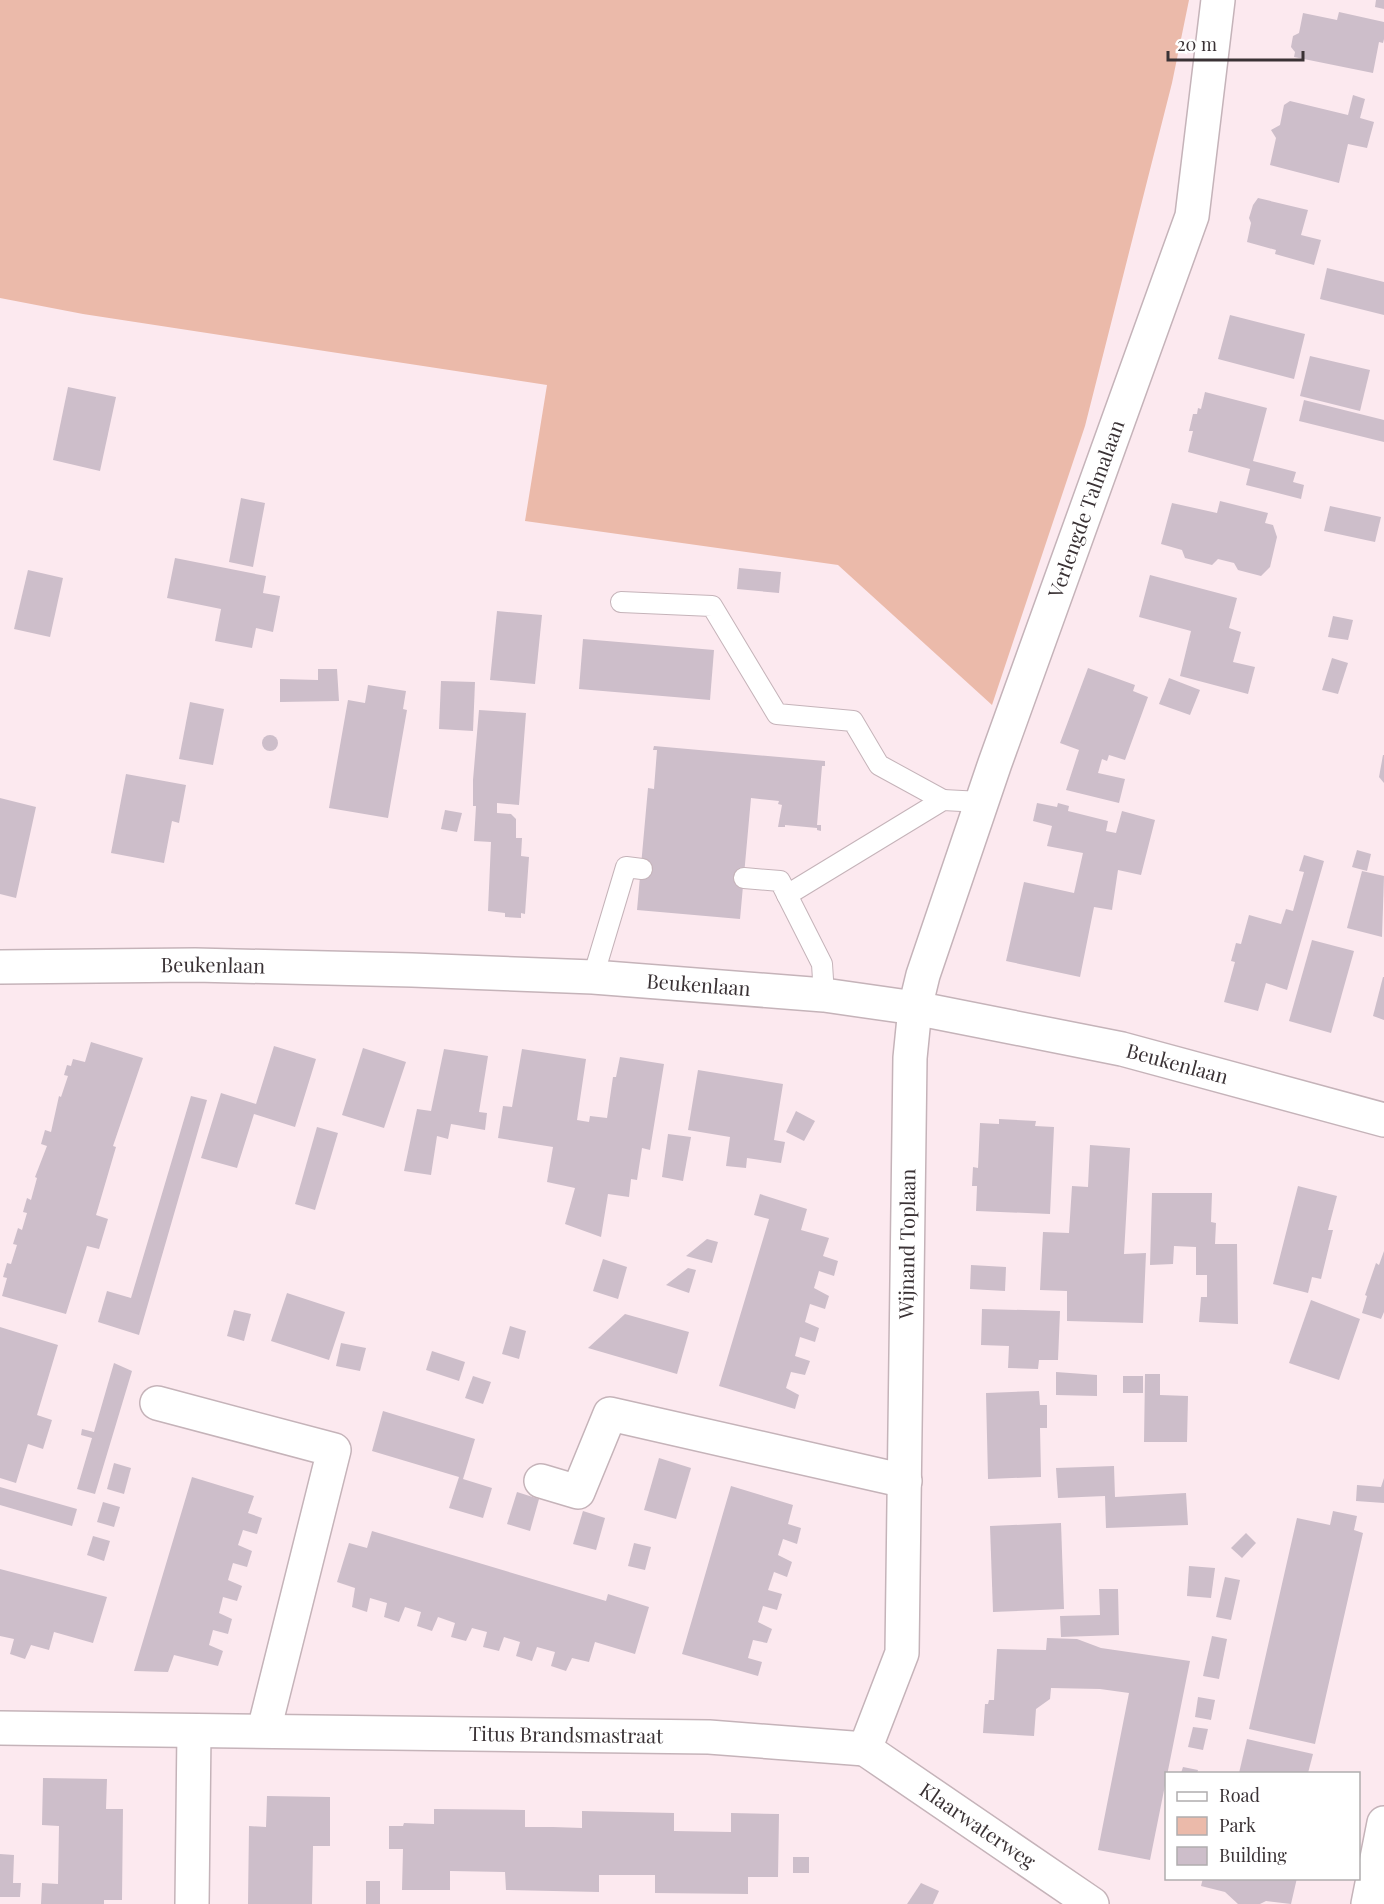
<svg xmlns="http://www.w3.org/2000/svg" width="1384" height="1904" font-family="'Playfair Display',serif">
<rect width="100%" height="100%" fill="#fce9ef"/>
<polygon fill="#ebbaaa" points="0,0 1189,0 1172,83 1085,426 992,705 838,565 525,521 547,385 83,314 0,298"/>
<g fill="#cdbeca">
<polygon points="1376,0 1384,0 1384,9 1375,7"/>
<polygon points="1339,12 1384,22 1384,39 1383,43 1379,42 1373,73 1294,57 1295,52 1291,47 1293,36 1299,33 1303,13 1337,20"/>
<polygon points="1353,95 1365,99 1360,118 1374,122 1367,148 1348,144 1339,183 1270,165 1276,138 1271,130 1280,125 1284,105 1290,101 1348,115"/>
<polygon points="1258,198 1308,210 1301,235 1321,240 1314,265 1275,254 1276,250 1247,242 1251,223 1249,218 1253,205"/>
<polygon points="1327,268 1384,282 1384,315 1320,299"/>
<polygon points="1230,315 1305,334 1294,379 1218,359"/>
<polygon points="1310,356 1370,370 1360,411 1300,396"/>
<polygon points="68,387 116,397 100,471 53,460"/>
<polygon points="1205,392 1267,408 1253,461 1296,472 1293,482 1304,485 1301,499 1246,485 1250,469 1188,452 1193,431 1189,431 1193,414 1197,414 1198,408 1201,409"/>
<polygon points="1304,400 1384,420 1384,442 1299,421"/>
<polygon points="241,498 265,503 253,567 229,562"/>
<polygon points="1220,501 1268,513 1265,523 1273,525 1277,537 1270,567 1261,576 1238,570 1234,563 1218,559 1212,565 1185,558 1182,550 1161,544 1172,503 1217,513"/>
<polygon points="1330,506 1381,517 1375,542 1324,531"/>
<polygon points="175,558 266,576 263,593 280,596 273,632 256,628 252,648 215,641 221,609 167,598"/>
<polygon points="739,568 781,572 779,593 737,589"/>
<polygon points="28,570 63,578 50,637 14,629"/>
<polygon points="1150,575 1237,598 1229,628 1241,632 1233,662 1255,667 1248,694 1180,676 1191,631 1139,617"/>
<polygon points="497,611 542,615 535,684 490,680"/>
<polygon points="1333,616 1353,620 1348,640 1328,637"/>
<polygon points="583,639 714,650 710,700 579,689"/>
<polygon points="1332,658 1348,663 1338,694 1322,690"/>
<polygon points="1088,668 1135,685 1133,691 1148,697 1125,760 1109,755 1107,761 1102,759 1098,773 1125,779 1119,803 1066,790 1079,750 1060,743"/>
<polygon points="318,669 337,669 339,701 280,702 280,679 318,680"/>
<polygon points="1169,678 1200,690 1190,715 1159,704"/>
<polygon points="441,681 475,682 473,731 439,729"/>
<polygon points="368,685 406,691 403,709 407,710 388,818 329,808 348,700 365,703"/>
<polygon points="190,702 224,709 213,765 179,759"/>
<polygon points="479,710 526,713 519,805 497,803 497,813 511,814 516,819 516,838 522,838 521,856 529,857 525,914 521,913 521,918 505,917 505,913 488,911 491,842 474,841 476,806 473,806 473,780"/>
<circle cx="270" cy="743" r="8"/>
<polygon points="654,746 825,761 825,766 822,766 817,825 821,825 821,831 817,830 817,828 785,825 785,827 778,827 782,805 778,804 779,801 751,798 740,919 637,910 648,788 654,789 657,750 653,750"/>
<polygon points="1383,755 1384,755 1384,783 1379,777"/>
<polygon points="126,774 186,785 179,823 172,821 164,863 111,853"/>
<polygon points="0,798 36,807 16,898 0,894"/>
<polygon points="1037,803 1057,807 1058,803 1069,806 1068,811 1108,821 1106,831 1116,833 1122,811 1155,820 1141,875 1118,870 1112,910 1094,907 1080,977 1006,961 1024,882 1074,893 1083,853 1047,846 1052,826 1033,821"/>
<polygon points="445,810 462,813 457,832 441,829"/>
<polygon points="1357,850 1371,854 1367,871 1352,867"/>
<polygon points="1304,855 1324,861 1287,990 1266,983 1258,1011 1224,1002 1235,962 1231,961 1236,943 1241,944 1249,915 1281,924 1286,909 1293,911 1304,872 1299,871"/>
<polygon points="1362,871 1384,876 1382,937 1347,928"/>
<polygon points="1312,940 1354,951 1331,1033 1289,1021"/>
<polygon points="1383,977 1384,977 1384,1020 1373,1016"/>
<polygon points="91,1042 143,1058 113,1146 116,1147 96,1215 108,1219 99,1249 87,1246 66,1314 2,1296 7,1278 3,1277 7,1263 11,1264 17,1245 13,1244 18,1228 22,1230 27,1213 23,1212 27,1198 31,1200 37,1178 35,1177 47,1146 41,1144 45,1130 51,1132 59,1096 61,1097 68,1076 64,1075 67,1065 71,1066 73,1059 85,1062"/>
<polygon points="274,1046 316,1059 295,1127 254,1114 237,1168 201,1158 221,1093 256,1104"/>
<polygon points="363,1048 406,1062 384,1128 342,1115"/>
<polygon points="444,1049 488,1056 479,1112 487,1113 485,1130 451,1124 448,1139 437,1136 431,1175 404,1171 417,1109 431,1111"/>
<polygon points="522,1049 586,1059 577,1120 589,1122 590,1116 607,1118 613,1077 616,1077 620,1057 664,1064 650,1150 642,1148 637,1180 631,1179 629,1197 608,1194 601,1237 565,1224 575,1188 547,1182 553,1147 498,1138 503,1106 512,1107"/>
<polygon points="698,1070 783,1084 774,1140 785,1142 781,1163 747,1158 746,1168 726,1166 730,1137 688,1130"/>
<polygon points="191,1096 207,1100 139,1335 98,1322 107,1291 131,1298"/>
<polygon points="796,1111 815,1121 804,1141 786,1132"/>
<polygon points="999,1119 1036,1121 1035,1126 1054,1127 1050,1214 976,1211 977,1186 972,1186 973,1167 978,1168 980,1123 999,1124"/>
<polygon points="317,1127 338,1133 315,1210 295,1204"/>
<polygon points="668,1134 691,1137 683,1181 662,1177"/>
<polygon points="1090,1145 1130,1148 1124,1254 1146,1253 1143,1323 1067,1321 1067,1291 1040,1290 1043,1232 1069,1233 1072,1186 1088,1187"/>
<polygon points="1298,1186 1337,1196 1328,1230 1333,1230 1321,1279 1312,1277 1308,1293 1273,1284"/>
<polygon points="1152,1193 1212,1193 1211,1222 1216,1223 1215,1244 1237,1244 1238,1324 1199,1322 1201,1297 1207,1297 1207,1275 1196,1275 1196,1247 1174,1246 1173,1264 1150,1265"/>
<polygon points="760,1194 807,1209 801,1230 829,1238 823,1256 838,1261 834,1276 819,1271 814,1288 829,1296 825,1309 810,1304 805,1322 819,1328 815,1342 800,1337 795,1356 810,1361 805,1375 791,1372 786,1388 799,1395 795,1409 719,1386 769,1219 754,1215"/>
<polygon points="707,1239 718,1242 712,1263 686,1256"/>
<polygon points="1384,1251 1384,1312 1381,1319 1362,1313 1367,1296 1365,1295 1376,1263 1379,1265"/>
<polygon points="603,1259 627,1267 618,1299 593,1291"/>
<polygon points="971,1265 1006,1267 1005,1291 970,1289"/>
<polygon points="688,1268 696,1270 689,1293 666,1285"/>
<polygon points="287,1293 345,1312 329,1360 271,1341"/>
<polygon points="1311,1300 1360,1319 1339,1380 1289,1363"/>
<polygon points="982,1309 1060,1311 1058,1360 1039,1360 1038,1369 1008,1368 1009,1346 981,1345"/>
<polygon points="234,1310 251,1314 244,1341 227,1336"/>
<polygon points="625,1314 689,1332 677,1374 588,1348"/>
<polygon points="510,1326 526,1331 519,1359 502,1354"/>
<polygon points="0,1327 58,1345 37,1415 52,1420 43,1449 28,1444 16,1483 0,1478"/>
<polygon points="341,1343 366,1348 360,1371 336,1366"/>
<polygon points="432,1351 465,1362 459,1381 426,1370"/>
<polygon points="114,1363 132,1371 95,1494 77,1489 92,1438 81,1435 82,1429 94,1432"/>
<polygon points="1056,1372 1097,1375 1097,1396 1056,1395"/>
<polygon points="1145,1374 1160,1374 1160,1395 1188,1396 1187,1442 1144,1442"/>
<polygon points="473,1376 491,1382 483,1404 465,1398"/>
<rect x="1123" y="1376" width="20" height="17"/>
<polygon points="1039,1391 1040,1405 1047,1405 1047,1428 1040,1428 1041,1477 988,1479 986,1393"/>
<polygon points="383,1411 475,1439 463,1479 492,1488 483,1518 449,1508 459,1477 372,1451"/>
<polygon points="659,1458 691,1468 676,1519 644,1510"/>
<polygon points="114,1463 131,1468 124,1494 107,1489"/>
<polygon points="1114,1466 1115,1497 1186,1493 1188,1525 1106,1528 1105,1496 1058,1498 1056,1468"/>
<polygon points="192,1477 254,1496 248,1513 262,1518 257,1534 243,1530 238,1545 252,1551 247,1567 233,1563 228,1580 242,1586 237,1601 223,1597 219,1613 232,1619 228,1634 213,1630 209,1645 223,1651 218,1666 174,1655 168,1672 134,1671"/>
<polygon points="1384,1478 1384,1503 1356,1501 1357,1485 1381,1487"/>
<polygon points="731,1486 793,1505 788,1524 801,1528 797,1544 783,1539 778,1555 792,1562 787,1577 774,1572 768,1590 782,1594 777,1610 763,1606 758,1622 772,1629 767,1643 753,1640 748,1658 762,1662 758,1676 682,1654"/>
<polygon points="0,1487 77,1509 72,1526 0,1505"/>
<polygon points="517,1492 539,1499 530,1531 507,1524"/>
<polygon points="103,1502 120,1507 114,1527 97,1522"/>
<polygon points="583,1511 605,1518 596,1550 573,1544"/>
<polygon points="1333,1511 1357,1516 1354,1530 1363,1533 1315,1744 1249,1729 1297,1518 1330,1525"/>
<polygon points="1061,1523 1064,1609 993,1612 990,1526"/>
<polygon points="372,1531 606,1601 608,1594 649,1607 635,1654 595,1642 589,1662 572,1658 566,1671 551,1666 555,1652 537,1647 532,1661 516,1656 520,1642 504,1637 499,1651 483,1647 487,1632 472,1628 466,1641 451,1637 455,1623 438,1617 432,1631 417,1626 421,1612 405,1607 399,1622 384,1617 387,1603 370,1598 367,1612 352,1607 355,1588 337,1582 349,1543 367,1548"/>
<polygon points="1246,1533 1256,1543 1242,1558 1231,1548"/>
<polygon points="93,1536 110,1541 104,1561 87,1555"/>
<polygon points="634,1543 651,1547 645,1570 628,1566"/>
<polygon points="1189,1566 1215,1568 1211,1598 1187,1596"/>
<polygon points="0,1569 107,1597 93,1643 54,1632 49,1650 31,1645 25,1659 10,1654 14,1639 0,1636"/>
<polygon points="1225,1577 1240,1580 1231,1620 1216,1617"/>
<polygon points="1099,1589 1118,1589 1119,1635 1061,1637 1060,1616 1100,1615"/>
<polygon points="1212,1636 1227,1639 1219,1679 1203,1676"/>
<polygon points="1047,1638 1077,1639 1101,1648 1190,1661 1150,1860 1098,1850 1129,1693 1100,1689 1051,1688 1050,1699 1036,1709 1034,1736 983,1733 985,1704 988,1704 989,1700 994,1700 997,1649 1046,1650"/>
<polygon points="1198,1697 1215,1700 1211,1720 1195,1717"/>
<polygon points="1193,1727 1208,1729 1203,1750 1188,1747"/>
<polygon points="1247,1739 1313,1754 1308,1773 1239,1773"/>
<polygon points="1183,1767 1198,1770 1197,1773 1181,1773"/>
<polygon points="43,1778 107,1779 106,1809 123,1809 122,1900 104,1900 104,1904 41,1904 42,1883 58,1884 59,1826 42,1825"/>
<polygon points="267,1796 330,1797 330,1846 313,1846 312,1904 248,1904 249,1826 266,1827"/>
<polygon points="434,1809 525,1810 525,1827 553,1827 582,1828 582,1811 674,1813 674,1831 731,1832 731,1813 779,1814 778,1877 748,1877 748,1894 655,1893 655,1875 599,1875 599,1892 506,1890 505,1872 450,1871 450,1890 402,1890 403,1849 389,1849 389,1826 403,1826 404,1823 434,1824"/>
<polygon points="0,1854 14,1855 13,1883 21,1883 20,1897 0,1897"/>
<rect x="793" y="1857" width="16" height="16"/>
<polygon points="1203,1878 1297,1878 1291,1904 1266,1901 1260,1904 1238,1904 1225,1892 1201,1886"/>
<rect x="366" y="1881" width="14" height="23"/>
<polygon points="921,1883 939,1891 933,1904 907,1904"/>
</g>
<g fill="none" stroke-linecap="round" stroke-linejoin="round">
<defs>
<g id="service">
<polyline points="621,602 712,606 777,714 853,721 879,765 943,800"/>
<polyline points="744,878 780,881 822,964 824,995"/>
<polyline points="787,895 943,800 981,802"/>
<polyline points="593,977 626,867 642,869"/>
</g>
<g id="minor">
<polyline points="157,1403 334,1450 264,1730"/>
<polyline points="541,1481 578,1492 610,1414 905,1481"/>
<path id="s1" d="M0,1728L709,1737L865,1749"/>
<path id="s2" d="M865,1749L902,1653L910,1058L915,1008L923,975L995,763L1192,216L1218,0"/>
<path id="s3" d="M865,1749L1092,1904"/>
<polyline points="192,1904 194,1731"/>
<polyline points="1368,1904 1384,1823"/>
</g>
<g id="tertiary">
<path id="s4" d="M0,967L195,965L412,970L593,977L824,995L915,1008L1122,1049L1384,1120"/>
</g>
</defs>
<use href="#service" stroke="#c5b3b9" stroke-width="22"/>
<use href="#minor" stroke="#c5b3b9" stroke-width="36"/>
<use href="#tertiary" stroke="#c5b3b9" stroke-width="36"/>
<use href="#service" stroke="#fff" stroke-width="20"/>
<use href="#minor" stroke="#fff" stroke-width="33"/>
<use href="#tertiary" stroke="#fff" stroke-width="33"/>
</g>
<g text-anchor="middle" stroke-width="4.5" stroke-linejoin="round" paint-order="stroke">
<g font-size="20" fill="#3a3235" stroke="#fff">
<text dy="7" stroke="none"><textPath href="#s2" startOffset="1276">Verlengde Talmalaan</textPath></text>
<text dy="7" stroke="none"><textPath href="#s4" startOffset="213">Beukenlaan</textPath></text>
<text dy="7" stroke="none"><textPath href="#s4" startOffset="699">Beukenlaan</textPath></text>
<text dy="7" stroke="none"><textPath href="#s4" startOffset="1185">Beukenlaan</textPath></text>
<text dy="7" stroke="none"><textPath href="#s2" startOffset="512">Wijnand Toplaan</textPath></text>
<text dy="7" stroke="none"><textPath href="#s1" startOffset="566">Titus Brandsmastraat</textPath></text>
<text dy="7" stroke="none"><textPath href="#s3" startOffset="136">Klaarwaterweg</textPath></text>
</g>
</g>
<rect x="1165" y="1772" width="195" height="108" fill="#ffffff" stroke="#b0adae" stroke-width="1.5"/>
<rect x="1177" y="1792" width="30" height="9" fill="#ffffff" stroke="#b0adae" stroke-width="1.5"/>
<text x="1219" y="1802" font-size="18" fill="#3a3235">Road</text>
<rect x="1177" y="1817" width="30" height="18" fill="#ebbaaa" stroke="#b0adae" stroke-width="1.5"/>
<text x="1219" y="1832" font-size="18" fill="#3a3235">Park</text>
<rect x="1177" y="1847" width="30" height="18" fill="#cdbeca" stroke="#b0adae" stroke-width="1.5"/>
<text x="1219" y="1862" font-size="18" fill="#3a3235">Building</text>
<path d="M1168 51v9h135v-9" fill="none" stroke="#3a3235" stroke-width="3"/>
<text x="1177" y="51" font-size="18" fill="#3a3235" stroke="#ffffff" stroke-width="4.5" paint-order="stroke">20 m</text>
</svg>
